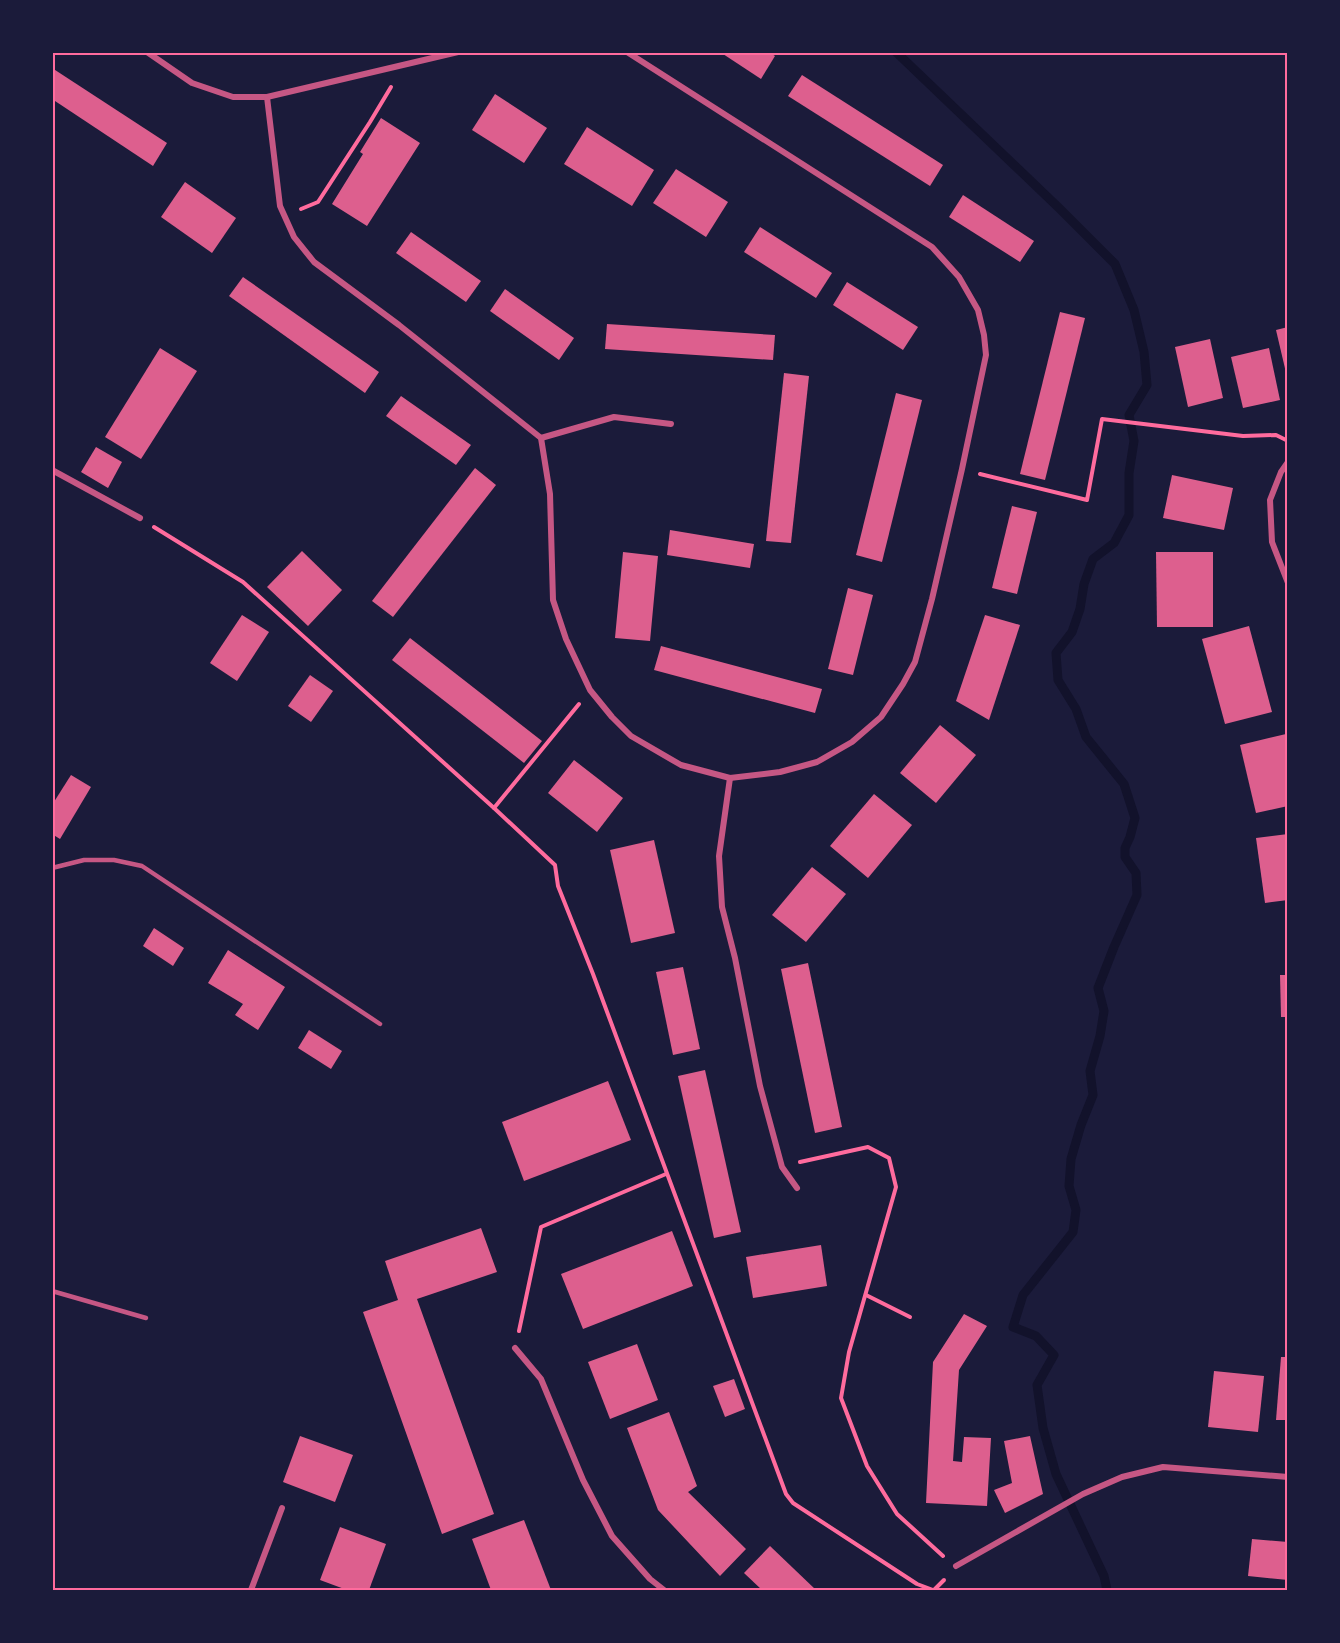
<svg xmlns="http://www.w3.org/2000/svg" width="1340" height="1643" font-family="'DejaVu Sans',sans-serif">
<rect width="100%" height="100%" fill="#1b1b3a"/>
<g fill="none" stroke-linecap="round" stroke-linejoin="round">
<polyline stroke="#12122b" stroke-width="9" points="896,52 1059,208 1115,264 1134,310 1144,352 1147,385 1129,415 1134,441 1129,473 1129,515 1114,543 1093,559 1084,584 1080,609 1072,632 1056,653 1058,680 1076,709 1086,737 1124,784 1135,818 1130,837 1125,848 1125,857 1136,873 1137,895 1114,947 1098,988 1104,1011 1100,1036 1090,1071 1093,1095 1081,1125 1071,1159 1069,1186 1076,1210 1073,1232 1023,1295 1013,1327 1036,1336 1054,1355 1037,1385 1043,1428 1056,1474 1104,1576 1107,1590"/>
</g>
<g fill="#dd5f8e">
<polygon points="720,52 769,52 775,56 761,79"/>
<polygon points="52,68 167,143 153,166 52,99"/>
<polygon points="802,75 943,165 930,186 788,96"/>
<polygon points="495,94 547,128 524,163 472,130"/>
<polygon points="381,118 420,143 367,226 332,204 363,154 360,152"/>
<polygon points="587,127 654,170 632,206 564,164"/>
<polygon points="676,169 728,202 706,237 653,203"/>
<polygon points="185,182 236,218 212,253 161,217"/>
<polygon points="963,195 1034,241 1020,262 949,217"/>
<polygon points="760,227 832,273 816,298 744,252"/>
<polygon points="411,232 481,281 466,302 396,253"/>
<polygon points="243,277 379,372 365,393 229,296"/>
<polygon points="847,282 918,327 903,350 833,305"/>
<polygon points="505,289 574,338 559,360 490,311"/>
<polygon points="1060,312 1085,318 1045,480 1020,474"/>
<polygon points="607,324 775,335 773,360 605,349"/>
<polygon points="1288,327 1288,377 1287,377 1276,330"/>
<polygon points="1210,339 1223,398 1188,407 1175,347"/>
<polygon points="160,348 197,371 141,459 105,437"/>
<polygon points="1269,348 1280,400 1243,408 1231,357"/>
<polygon points="784,373 809,376 791,543 766,541"/>
<polygon points="896,393 922,400 882,562 856,555"/>
<polygon points="401,396 471,445 456,465 386,416"/>
<polygon points="96,447 122,462 108,488 81,472"/>
<polygon points="475,468 496,485 393,617 372,601"/>
<polygon points="1172,475 1233,488 1224,530 1163,518"/>
<polygon points="1012,506 1037,512 1017,594 992,588"/>
<polygon points="670,530 754,544 750,568 667,555"/>
<polygon points="302,551 342,590 308,626 267,587"/>
<polygon points="623,552 658,556 650,641 615,638"/>
<polygon points="1156,552 1213,552 1213,627 1157,627"/>
<polygon points="848,588 873,595 853,675 828,669"/>
<polygon points="242,615 269,632 237,681 210,663"/>
<polygon points="985,615 1020,625 989,720 956,701"/>
<polygon points="1249,626 1272,712 1225,724 1202,639"/>
<polygon points="410,638 542,741 524,763 392,660"/>
<polygon points="661,646 822,689 815,713 654,670"/>
<polygon points="310,675 333,691 311,722 288,706"/>
<polygon points="940,725 976,755 936,803 900,773"/>
<polygon points="1286,734 1288,806 1256,813 1240,745"/>
<polygon points="574,760 623,798 597,832 548,793"/>
<polygon points="71,775 91,787 60,839 52,834 52,805"/>
<polygon points="874,794 912,825 868,878 830,846"/>
<polygon points="1288,834 1288,900 1265,903 1256,838"/>
<polygon points="654,840 675,933 631,943 610,850"/>
<polygon points="812,867 846,894 806,942 772,915"/>
<polygon points="154,928 184,948 173,966 143,946"/>
<polygon points="228,950 285,987 258,1030 235,1015 243,1004 208,983"/>
<polygon points="808,963 842,1127 815,1133 781,969"/>
<polygon points="683,967 700,1049 673,1055 656,972"/>
<polygon points="1280,975 1288,975 1288,1017 1281,1017"/>
<polygon points="309,1030 342,1051 331,1069 298,1048"/>
<polygon points="705,1070 741,1232 714,1238 678,1076"/>
<polygon points="608,1081 631,1140 524,1181 502,1122"/>
<polygon points="481,1228 497,1272 417,1299 494,1514 442,1534 363,1312 398,1300 385,1261"/>
<polygon points="672,1231 693,1286 583,1329 561,1274"/>
<polygon points="821,1245 827,1286 753,1298 746,1257"/>
<polygon points="964,1314 987,1326 959,1370 953,1461 962,1462 964,1437 991,1438 987,1506 926,1503 933,1362"/>
<polygon points="637,1344 658,1400 610,1419 588,1362"/>
<polygon points="1281,1357 1288,1357 1288,1420 1276,1420"/>
<polygon points="1214,1371 1264,1376 1258,1432 1208,1427"/>
<polygon points="734,1379 745,1409 725,1417 713,1386"/>
<polygon points="669,1412 697,1486 688,1492 746,1549 720,1576 658,1510 627,1428"/>
<polygon points="300,1436 353,1455 335,1502 283,1482"/>
<polygon points="1030,1436 1043,1494 1005,1513 994,1490 1012,1483 1004,1441"/>
<polygon points="524,1520 551,1590 491,1590 472,1539"/>
<polygon points="340,1527 386,1544 369,1590 347,1590 320,1580"/>
<polygon points="1252,1539 1288,1542 1288,1580 1248,1576"/>
<polygon points="770,1546 816,1590 762,1590 744,1573"/>
</g>
<g fill="none" stroke-linecap="round" stroke-linejoin="round">
<g stroke="#ff6b9d" stroke-width="4">
<polyline points="301,209 318,202 370,122 391,87"/>
<polyline points="980,474 1087,500 1102,419 1243,436 1276,435 1288,441"/>
<polyline points="154,527 243,582 494,808 555,865 558,886 593,974 786,1494 793,1503 917,1584 933,1590"/>
<polyline points="494,808 579,704"/>
<polyline points="800,1162 868,1147 889,1158 896,1187 849,1352 841,1398 867,1466 897,1514 943,1556"/>
<polyline points="866,1295 910,1317"/>
<polyline points="519,1331 541,1227 666,1174"/>
<polyline points="934,1590 944,1580"/>
</g>
<g stroke="#c65784" stroke-width="4.5">
<polyline points="52,868 84,860 114,860 142,866 380,1024"/>
<polyline points="52,1291 146,1318"/>
</g>
<g stroke="#c65784" stroke-width="6">
<polyline points="147,52 192,83 233,97 267,97 458,52"/>
<polyline points="267,97 280,206 294,237 314,262 399,325 541,438 550,494 553,600 566,639 590,690 612,717 631,736 681,765 730,778 780,772 817,762 852,742 881,717 903,684 915,662 932,599 962,469 986,355 984,335 978,310 959,277 932,247 627,52"/>
<polyline points="541,438 614,417 671,424"/>
<polyline points="1288,462 1281,472 1270,500 1272,542 1288,583"/>
<polyline points="52,470 140,518"/>
<polyline points="730,778 719,856 722,907 735,958 760,1086 782,1167 797,1188"/>
<polyline points="515,1348 541,1379 583,1480 612,1536 650,1579 664,1590"/>
<polyline points="956,1566 1083,1494 1122,1477 1163,1467 1288,1477"/>
<polyline points="251,1590 282,1508"/>
</g>
</g>
<rect width="1340" height="1643" fill="none" stroke="#1b1b3a" stroke-width="108"/>
<rect x="54" y="54" width="1232" height="1535" fill="none" stroke="#ff6b9d" stroke-width="2"/>
</svg>
